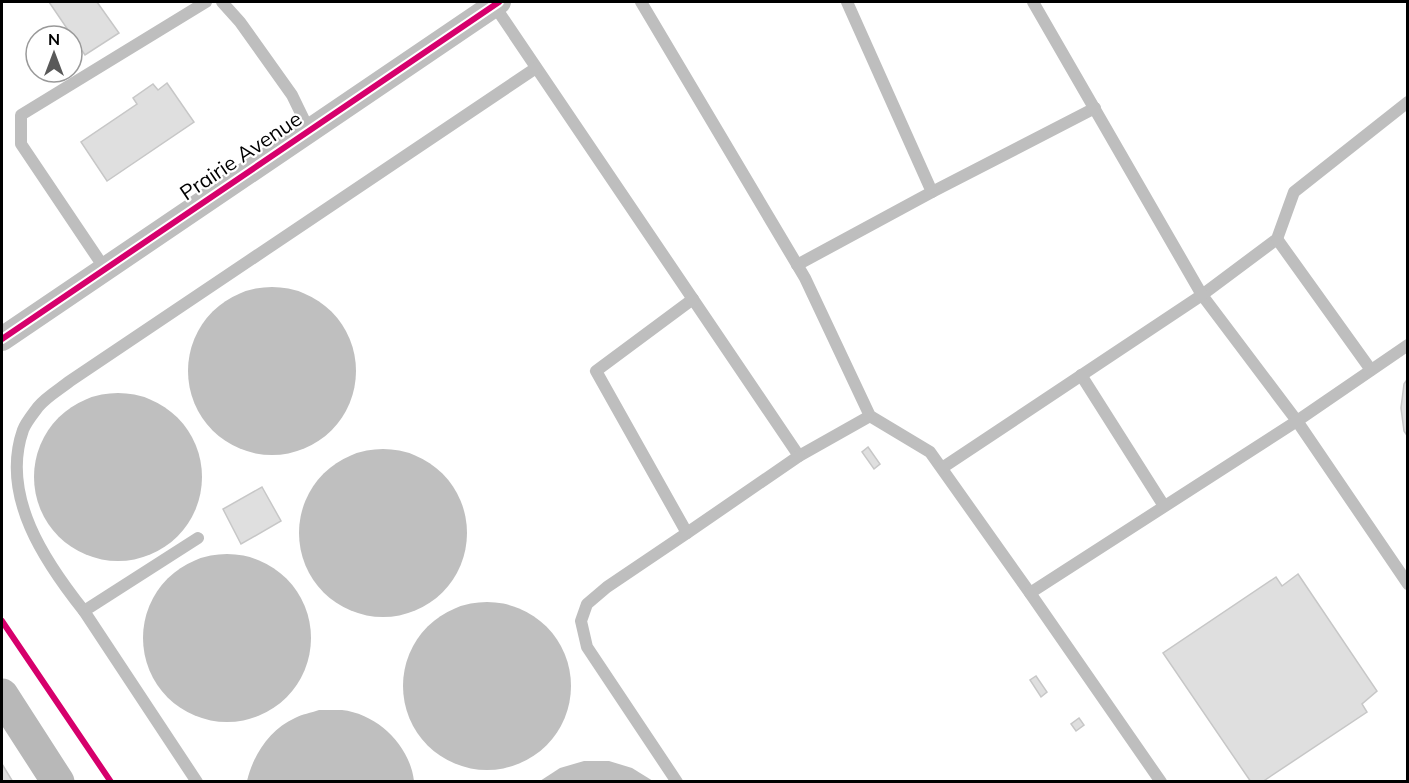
<svg xmlns="http://www.w3.org/2000/svg" width="1409" height="783" font-family="Mulish,sans-serif">
<rect width="100%" height="100%" fill="#fff"/>
<g fill="#bfbfbf">
<circle cx="272" cy="371" r="84"/>
<circle cx="118" cy="477" r="84"/>
<circle cx="383" cy="533" r="84"/>
<circle cx="227" cy="638" r="84"/>
<circle cx="487" cy="686" r="84"/>
<path d="M319,710C326,710 335,710 342,710C378,714 410,746 414,781H247C253,755 270,729 295,718C302,714 311,713 319,710Z"/>
<polygon points="584,761 609,761 632,768 653,781 540,781 560,768"/>
</g>
<g fill="#dfdfdf" stroke="#c7c7c7" stroke-width="1.5">
<polygon points="49,2 97,2 119,33 85,55"/>
<polygon points="167,83 194,122 107,181 81,142 137,104 133,98 153,84 158,90"/>
<polygon points="1408,378 1408,437 1404,431 1401,408 1404,384"/>
<polygon points="868,447 880,464 874,469 862,452"/>
<polygon points="262,487 281,521 241,544 223,509"/>
<polygon points="1298,574 1377,691 1362,704 1367,712 1262,782 1251,782 1163,653 1276,577 1282,586"/>
<polygon points="1036,676 1047,692 1041,697 1030,680"/>
<polygon points="1079,718 1084,725 1076,731 1071,724"/>
<polygon points="2,764 13,782 2,782"/>
</g>
<g fill="none" stroke-linecap="round" stroke-linejoin="round">
<g stroke="#bebebe" stroke-width="12">
<polyline points="222,2 240,22 292,95 309,130"/>
<polyline points="641,2 805,278 870,416 930,452 1030,593"/>
<polyline points="494,5 799,456 870,416"/>
<polyline points="1408,102 1294,192 1277,239 1202,295 1297,421 1408,345"/>
<polyline points="932,192 1095,108"/>
<polyline points="1277,239 1371,370"/>
<polyline points="797,265 932,192 847,2"/>
<polyline points="105,269 21,144 21,115 206,2"/>
<polyline points="693,299 596,371 687,533 799,456"/>
<polyline points="1081,375 1164,506"/>
<polyline points="942,468 1202,295 1033,2"/>
<path d="M84,611C45,562 0,496 23,430C26,422 33,414 38,407C46,397 60,389 70,381L536,68"/>
<polyline points="197,782 84,611 198,538"/>
<polyline points="677,782 587,647 581,621 587,604 607,587 687,533"/>
<polyline points="1161,782 1030,593 1297,421 1408,584"/>
</g>
<polyline stroke="#bebebe" stroke-width="24" points="2,339 499,2"/>
<polyline stroke="#b8b8b8" stroke-width="33" points="2,695 58,782"/>
<defs>
<g id="cycleway">
<polyline points="2,339 499,2"/>
<polyline points="2,621 111,782"/>
</g>
</defs>
<use href="#cycleway" stroke="#fff" stroke-width="10"/>
<use href="#cycleway" stroke="#d6006c" stroke-width="6"/>
</g>
<g text-anchor="middle" stroke-width="4.5" stroke-linejoin="round" paint-order="stroke">
<g font-size="21" fill="#000" stroke="#fff">
<text transform="translate(241 156) rotate(-34)" y="7">Prairie Avenue</text>
</g>
</g>
<rect width="1409" height="783" fill="none" stroke="#000000" stroke-width="6"/>
<g transform="translate(54 54)"><circle r="28" fill="#ffffff" stroke="#999999" stroke-width="1.5"/>
<path d="M0-4.5L10 22L0 15L-10 22Z" fill="#595959"/>
<text y="-9" font-size="16" font-weight="bold" text-anchor="middle" fill="#000000">N</text>
</g>
</svg>
